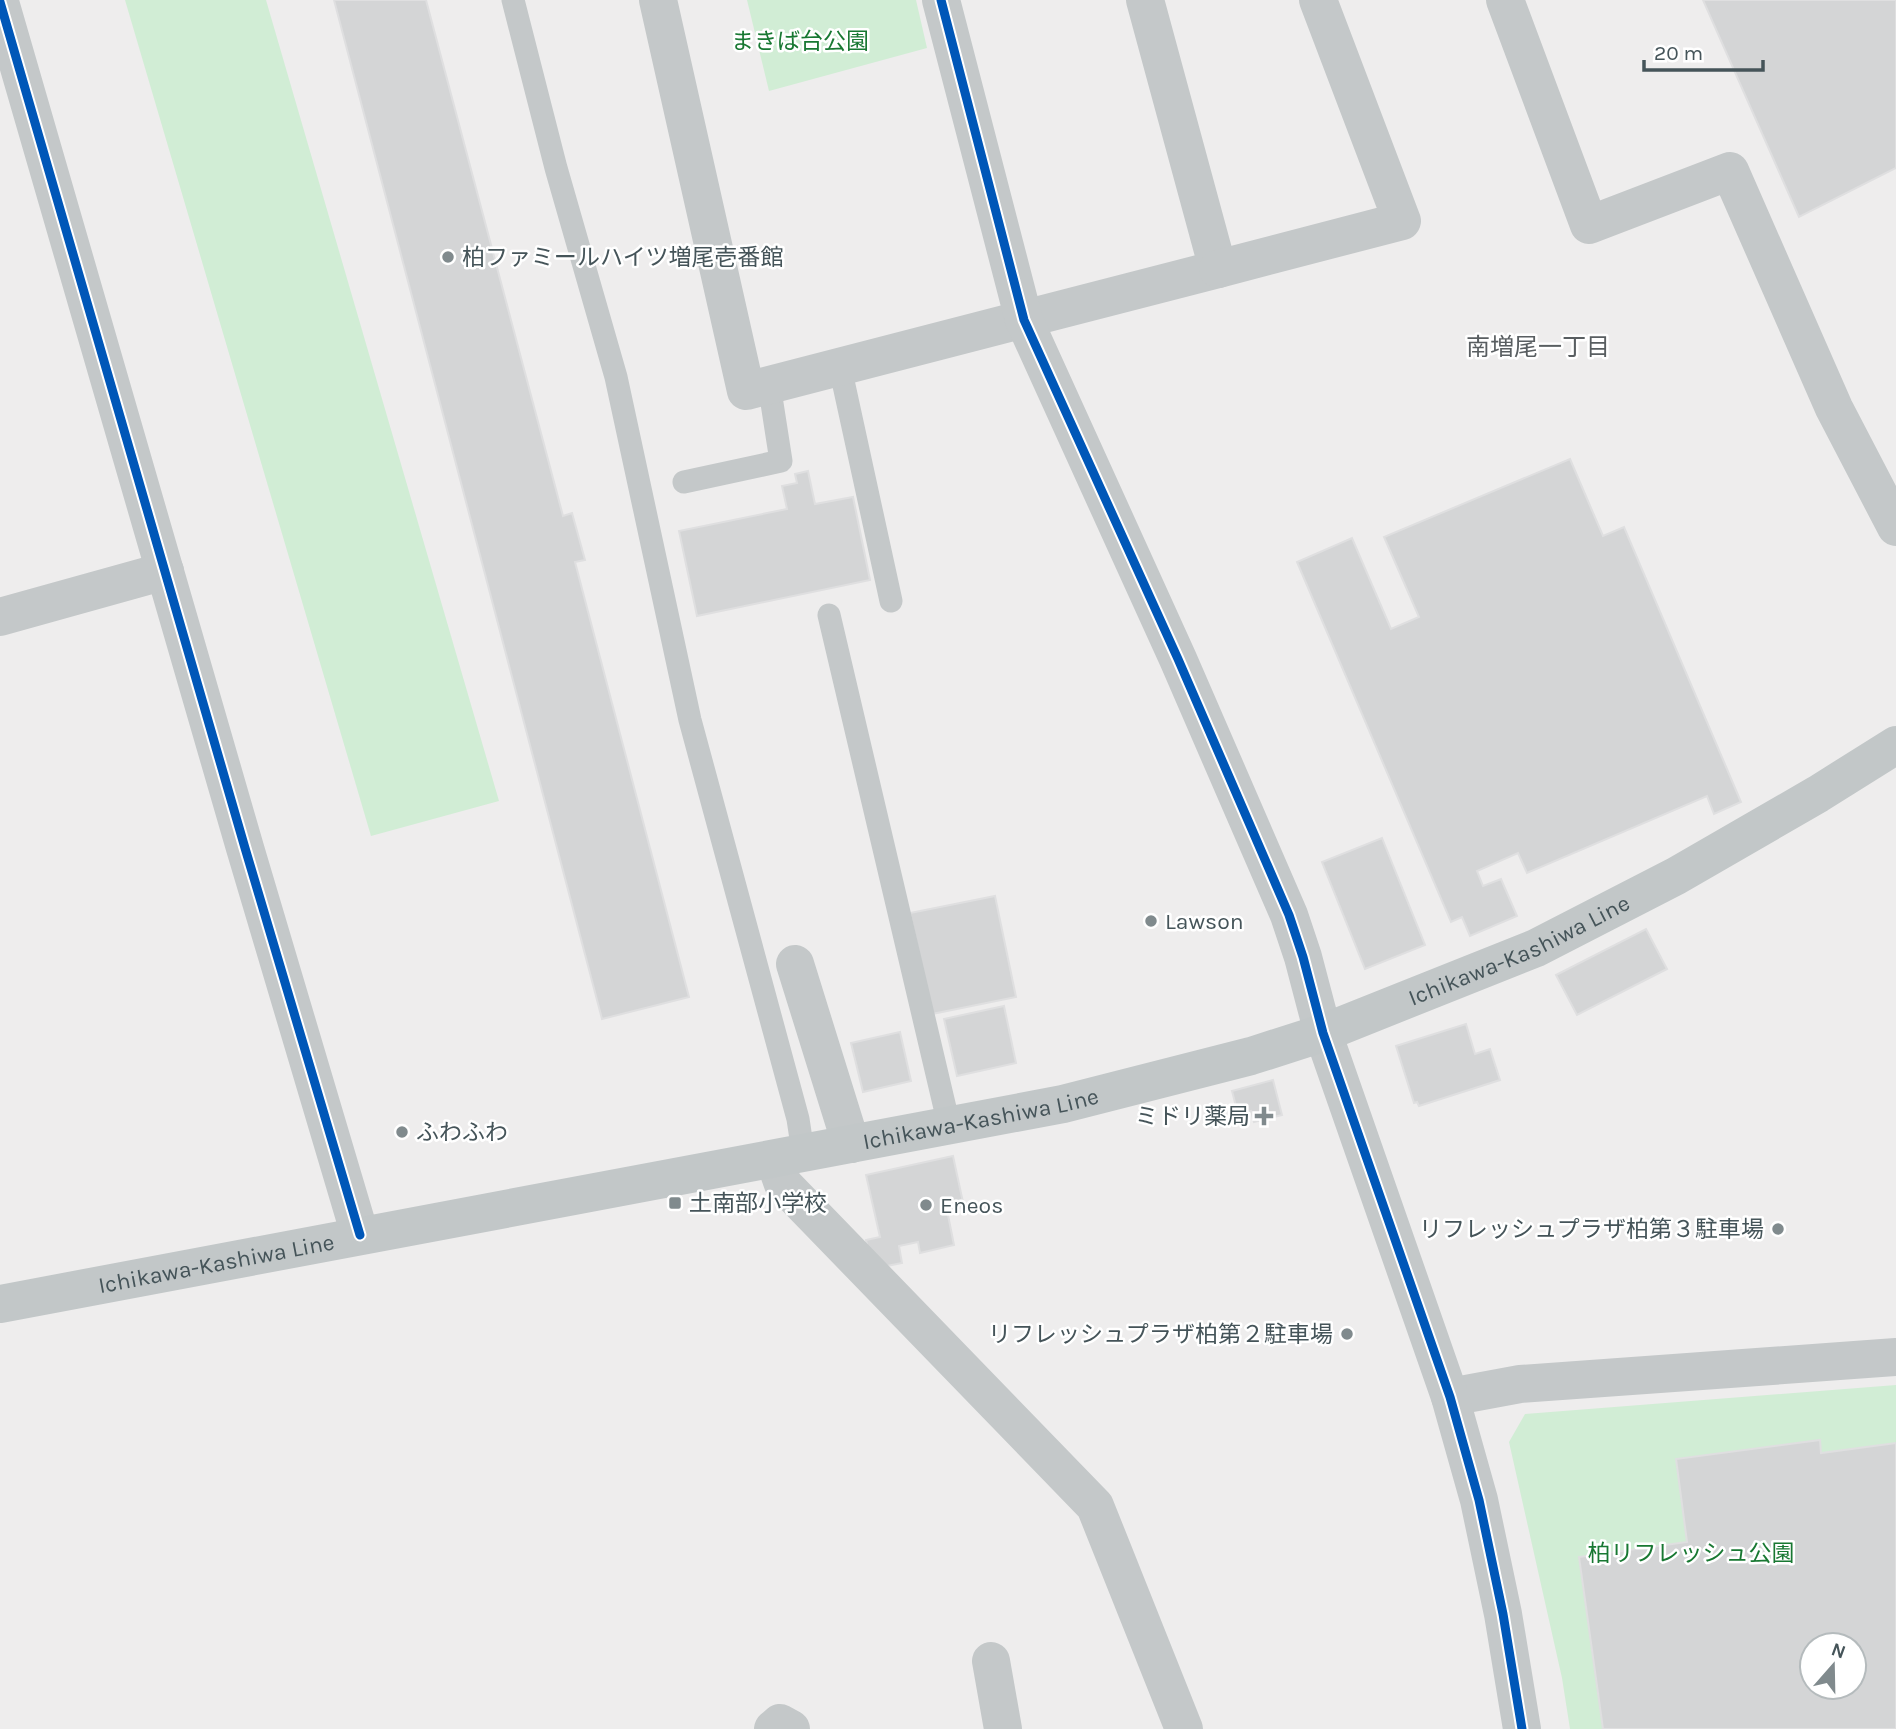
<svg xmlns="http://www.w3.org/2000/svg" width="1896" height="1729" font-family="Karla,'Noto Sans JP',sans-serif">
<rect width="100%" height="100%" fill="#eeeded"/>
<g fill="#d1edd5" fill-rule="evenodd">
<polygon points="125,0 266,0 499,801 371,836"/>
<polygon points="747,0 916,0 927,48 769,91"/>
<path d="M1896,1385V1729H1570L1562,1678L1509,1442L1525,1414ZM1812,1645H1854V1687H1812Z"/>
</g>
<g fill="#d4d5d6" stroke="#dfdfe0" stroke-width="2" fill-rule="evenodd">
<polygon points="334,0 426,0 563,516 572,513 585,560 575,562 689,997 602,1019"/>
<polygon points="1703,0 1896,0 1896,168 1799,217"/>
<polygon points="1570,459 1603,536 1624,527 1741,802 1714,814 1707,796 1527,873 1518,853 1477,871 1483,886 1501,879 1517,916 1470,936 1462,917 1451,922 1297,562 1352,538 1391,629 1419,617 1384,537"/>
<polygon points="808,471 815,504 853,497 870,580 697,616 679,531 787,509 782,486 797,483 795,474"/>
<polygon points="1382,838 1425,945 1365,969 1322,862"/>
<polygon points="995,896 1016,997 932,1014 910,913"/>
<polygon points="1646,929 1667,969 1577,1015 1556,975"/>
<polygon points="1004,1006 1016,1063 957,1076 944,1019"/>
<polygon points="1466,1024 1475,1054 1490,1049 1500,1080 1419,1106 1417,1102 1414,1103 1396,1046"/>
<polygon points="900,1032 911,1081 863,1092 851,1043"/>
<polygon points="1273,1080 1282,1115 1254,1122 1251,1111 1238,1114 1232,1091"/>
<polygon points="953,1156 964,1207 947,1210 954,1245 920,1253 918,1242 899,1246 902,1263 872,1269 866,1240 880,1237 866,1175"/>
<path d="M1820,1440L1821,1453L1896,1443V1729H1603L1579,1557L1687,1542L1676,1459ZM1812,1645H1854V1687H1812Z"/>
</g>
<g fill="none" stroke-linecap="round" stroke-linejoin="round">
<g stroke="#c4c8c9" stroke-width="23">
<polyline points="513,0 556,168 616,377 690,720 798,1119 803,1152"/>
<polyline points="840,367 891,601"/>
<polyline points="684,482 781,461 769,384"/>
<polyline points="829,615 949,1125"/>
</g>
<g stroke="#c4c8c9" stroke-width="38">
<polyline points="658,0 746,391 1218,269 1145,0"/>
<polyline points="941,0 1024,320 1178,659 1289,915 1303,957 1323,1033"/>
<polyline points="1505,0 1589,225 1730,171 1834,408 1896,527"/>
<polyline points="0,2 245,848 360,1235"/>
<polyline points="1218,269 1402,221 1318,0"/>
<polyline points="0,617 165,571"/>
<polyline points="795,964 851,1144"/>
<polyline points="774,1159 783,1184 1095,1506 1184,1729"/>
<polyline points="1450,1397 1520,1384 1896,1357"/>
<polyline points="991,1661 1003,1729"/>
<polyline points="773,1729 780,1723 791,1729"/>
</g>
<polyline stroke="#c4c8c9" stroke-width="38" points="1323,1033 1450,1397 1479,1500 1503,1614 1522,1729"/>
<path stroke="#c2c7c8" stroke-width="38" id="s1" d="M0,1304L1063,1104L1251,1056L1323,1033L1536,948L1676,876L1818,794L1896,745"/>
<defs>
<g id="cycleway">
<polyline points="941,0 1024,320 1178,659 1289,915 1303,957 1323,1033 1450,1397 1479,1500 1503,1614 1522,1729"/>
<polyline points="0,2 245,848 360,1235"/>
</g>
</defs>
<use href="#cycleway" stroke="#fff" stroke-width="13"/>
<use href="#cycleway" stroke="#0057b8" stroke-width="9"/>
</g>
<g fill="#808a8d" stroke="#fff" stroke-width="2.5">
<circle cx="448" cy="257" r="7"/>
<circle cx="1151" cy="921" r="7"/>
<path d="M1260.5 1105.5h7v7h7v7h-7v7h-7v-7h-7v-7h7z"/>
<circle cx="402" cy="1132" r="7"/>
<rect x="668" y="1196" width="14" height="14" rx="3.5"/>
<circle cx="926" cy="1205" r="7"/>
<circle cx="1778" cy="1229" r="7"/>
<circle cx="1347" cy="1334" r="7"/>
</g>
<g text-anchor="middle" stroke-width="5" stroke-linejoin="round" paint-order="stroke">
<g font-size="23" fill="#187832" stroke="#fff">
<text x="800" y="49">まきば台公園</text>
<text x="1691" y="1561">柏リフレッシュ公園</text>
</g>
<g font-size="23" fill="#455459" stroke="#fff" text-anchor="start">
<text x="462" y="265">柏ファミールハイツ増尾壱番館</text>
<text x="1165" y="929">Lawson</text>
<text x="1250" y="1124" text-anchor="end">ミドリ薬局</text>
<text x="416" y="1140">ふわふわ</text>
<text x="689" y="1211">土南部小学校</text>
<text x="940" y="1213">Eneos</text>
<text x="1764" y="1237" text-anchor="end">リフレッシュプラザ柏第３駐車場</text>
<text x="1333" y="1342" text-anchor="end">リフレッシュプラザ柏第２駐車場</text>
</g>
<g font-size="23" fill="#455459" stroke="#fff">
<text dy="8" stroke="none"><textPath href="#s1" startOffset="1564">Ichikawa-Kashiwa Line</textPath></text>
<text dy="8" stroke="none"><textPath href="#s1" startOffset="998">Ichikawa-Kashiwa Line</textPath></text>
<text dy="8" stroke="none"><textPath href="#s1" startOffset="220">Ichikawa-Kashiwa Line</textPath></text>
</g>
<g font-size="24" fill="#595e61" stroke="#fff">
<text x="1538" y="355">南増尾一丁目</text>
</g>
</g>
<g transform="translate(1833 1666) rotate(20)"><circle r="33" fill="#ffffff" stroke="#b5bbbd" stroke-width="2"/>
<path d="M0-5L12 26L0 18L-12 26Z" fill="#808a8d"/>
<text y="-10" font-size="19" font-weight="bold" text-anchor="middle" fill="#455459">N</text>
</g>
<path d="M1644 60v10h119v-10" fill="none" stroke="#455459" stroke-width="3.5"/>
<text x="1654" y="60" font-size="21" fill="#455459" stroke="#ffffff" stroke-width="5" paint-order="stroke">20 m</text>
</svg>
